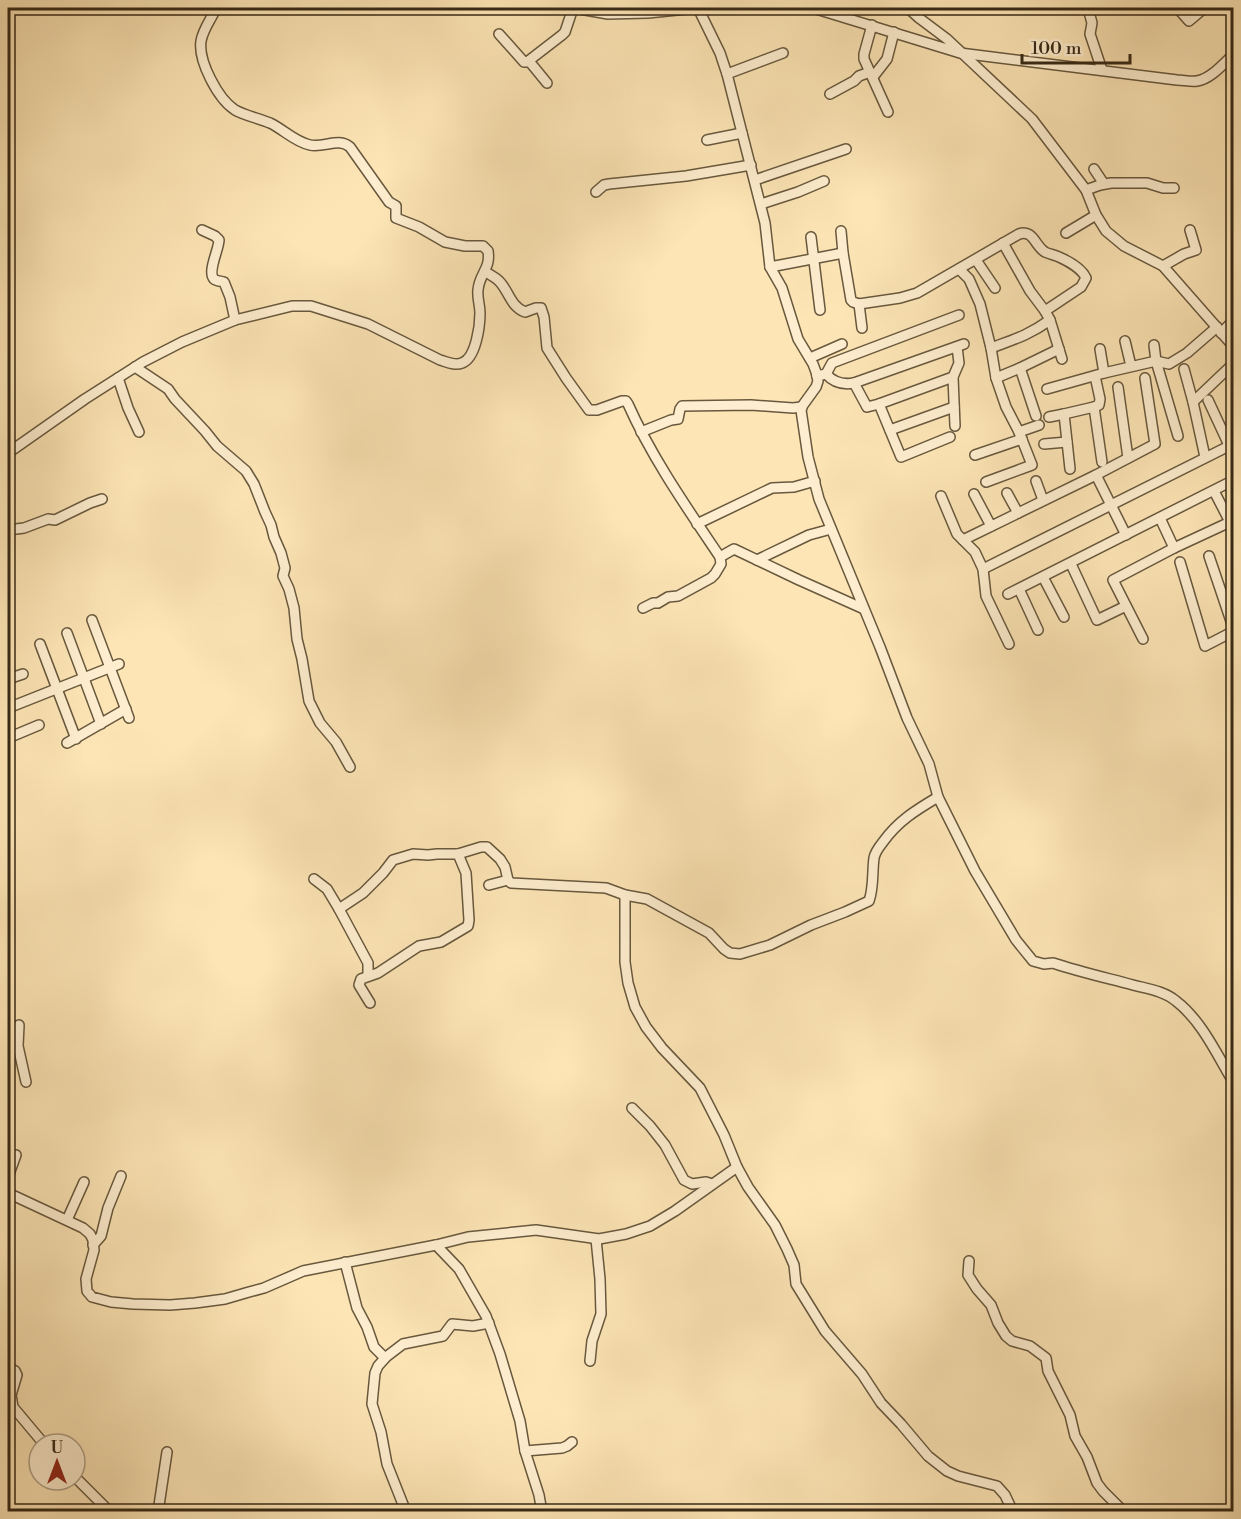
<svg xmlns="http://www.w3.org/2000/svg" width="1241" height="1519" font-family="'Libre Bodoni',serif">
<rect width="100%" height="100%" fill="#fde5b5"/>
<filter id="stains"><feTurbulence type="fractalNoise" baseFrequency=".00333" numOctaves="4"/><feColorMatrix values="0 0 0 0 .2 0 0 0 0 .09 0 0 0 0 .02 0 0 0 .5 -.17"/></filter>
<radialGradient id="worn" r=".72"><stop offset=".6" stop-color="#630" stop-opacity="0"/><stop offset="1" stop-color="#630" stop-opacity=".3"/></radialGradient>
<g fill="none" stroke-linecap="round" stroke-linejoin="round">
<defs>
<g id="minor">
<polyline points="574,8 608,14 648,13 697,8"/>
<path d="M698,8L720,53L727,74L765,223L770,267L782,288L798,339L813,364L816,372L818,381L816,387L803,405L801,410L808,457L819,499L880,647L907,718L929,764L938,797L975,871L1016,940L1033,961L1044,964L1053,963C1080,972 1107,978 1133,985C1148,989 1164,991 1176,1001C1202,1021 1217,1055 1234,1083"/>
<path d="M813,8L960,53L1177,80C1183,80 1191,82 1197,81C1211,79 1224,63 1234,54"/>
<polyline points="908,8 919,18 947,39 1032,119 1086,190 1096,215 1106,231 1124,246 1163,266 1234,347"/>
<polyline points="1088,8 1092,23 1090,34 1102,70"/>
<polyline points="1181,12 1189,21 1202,10"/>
<polyline points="872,25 864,54 864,59 888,112"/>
<polyline points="499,34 524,62 527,62 562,35 565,32 573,8"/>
<polyline points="529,61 547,83"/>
<polyline points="727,74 783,53"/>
<polyline points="873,77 887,59 894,32"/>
<polyline points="830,94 854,81 859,76 870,72"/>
<polyline points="707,140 742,133"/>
<polyline points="1094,169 1104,184"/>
<polyline points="755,180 846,149"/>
<polyline points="1086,190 1100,185 1111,183 1147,183 1163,188 1174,188"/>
<polyline points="596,192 604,185 609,184 686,176 751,165"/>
<polyline points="761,204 798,192 824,181"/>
<path d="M202,230L215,236L219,240C219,249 207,272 214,279C216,281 220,281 224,282L230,297L235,320"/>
<path d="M841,231L843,253L851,300L853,302L859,304L900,298L917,293L1019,234C1033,229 1035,246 1045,252C1049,254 1055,255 1059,257C1068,261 1082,269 1086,278L1081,287L1045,311"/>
<polyline points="1066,233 1096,215"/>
<polyline points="811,237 820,310"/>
<polyline points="1003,243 1030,291 1045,311 1050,320 1062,359"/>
<polyline points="976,260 995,288"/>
<polyline points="1163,266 1184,254 1196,250 1190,230"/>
<polyline points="770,267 843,253"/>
<polyline points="959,269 969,279 980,304 991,348 996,378 1006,407 1019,432 1032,465 986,482"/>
<path d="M486,272C490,275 495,277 499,281C509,291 510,306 525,312L536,308H541L544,317L547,348L566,378L589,410H597L622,401H626L628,404C652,458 687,508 720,557L734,549L799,580L864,609"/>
<polyline points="859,304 862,328"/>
<polyline points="1221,333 1234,320"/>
<polyline points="1125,341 1131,366"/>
<polyline points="1154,345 1156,361 1178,436"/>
<path d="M991,348C1015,339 1029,335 1050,320"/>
<polyline points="1100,349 1104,373"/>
<polyline points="810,358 842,344"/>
<polyline points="135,367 168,389 175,399 205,431 217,446 246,471 254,484 265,512 271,525 274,537 281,553 285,568 283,576 289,589 294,608 297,639 302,659 309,701 320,723 336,742 350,767"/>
<polyline points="1020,368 1036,416"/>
<polyline points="1184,369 1193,402"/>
<path d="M826,374C834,383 843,385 854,383L964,344"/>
<polyline points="817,376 826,374 832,363 959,315"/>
<polyline points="953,377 955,426"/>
<polyline points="118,378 128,408 139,432"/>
<polyline points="996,378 1020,368 1059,349"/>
<polyline points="854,383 867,407 879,404 953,377 959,363 957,347"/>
<polyline points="1118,387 1128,458"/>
<polyline points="1047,389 1104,373 1156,361 1169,364 1187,353 1217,327"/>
<polyline points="1208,400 1234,456"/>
<polyline points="879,404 901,457 950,437"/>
<polyline points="1094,407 1102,462"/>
<polyline points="1049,417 1064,414"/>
<polyline points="890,430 954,407"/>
<polyline points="641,432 671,420 678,419 680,409 682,406 751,405 793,408 801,407"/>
<polyline points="1019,432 1039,425"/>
<polyline points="1044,444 1067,442"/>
<path d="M8,453L85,399L143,362L182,342L235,320L292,306H311L368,324L440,360C447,362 455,366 462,363C476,358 480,326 480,313C480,305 477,298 478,290C479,274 491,269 488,251L483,246H465L445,242L419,227L396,218V206L389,202L350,147C339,137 324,148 310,145C295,142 283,129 270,123C258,118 246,116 235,110C218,99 198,61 201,41C203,29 212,18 216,8"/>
<polyline points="975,455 1022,439"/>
<polyline points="1205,457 1193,402 1234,363"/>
<polyline points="1070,469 1064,414 1094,407 1099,405 1100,399 1095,376"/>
<polyline points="1096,475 1126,535"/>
<polyline points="1036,481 1043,500"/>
<polyline points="1214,491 1230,522"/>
<polyline points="1007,493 1018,513"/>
<polyline points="974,494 991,526"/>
<polyline points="941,496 957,534 963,540 1096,475 1155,444 1145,378"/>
<polyline points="1160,518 1174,548"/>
<polyline points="697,524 772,488 794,487 815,481"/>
<polyline points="8,530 24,528 48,519 55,520 90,503 102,499"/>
<polyline points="963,540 975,552 983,569 986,596 1009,644"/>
<polyline points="1209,556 1234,630"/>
<polyline points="757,560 809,535 831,529"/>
<polyline points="1180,562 1205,646 1234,631"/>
<polyline points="1071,564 1097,620 1126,606"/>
<polyline points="983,569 1229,446"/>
<polyline points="1043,577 1064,617"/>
<polyline points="1019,589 1038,630"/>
<polyline points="1008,594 1228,483"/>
<polyline points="643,608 653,603 658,603 668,597 678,596 711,578 715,574 721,564 720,557"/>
<polyline points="92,620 129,718"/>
<polyline points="67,633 101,724"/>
<polyline points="1143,639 1113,580 1174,548 1230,522 1234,525"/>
<polyline points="40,644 76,739"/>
<polyline points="8,648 9,647"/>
<polyline points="8,679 23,674"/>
<polyline points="8,708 119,664"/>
<polyline points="8,738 39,725"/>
<polyline points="67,743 126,709"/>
<polyline points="314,879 327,889 339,909 368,963 368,976"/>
<polyline points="489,885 508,880"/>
<polyline points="625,895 625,962 628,983 635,1007 646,1027 662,1048 700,1088 724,1135 737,1167 748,1187 775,1225 787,1249 794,1265 796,1284 825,1331 862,1374 881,1403 901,1424 928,1456 947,1471 958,1476 997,1486 1005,1495 1013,1512"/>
<path d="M339,909L363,893L383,873L393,860L413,854L428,855L437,854H458L481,847H487L500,859L505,867L508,880L511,883L606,888L625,895L647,899L709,933L724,949L730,953L740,954L770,945L811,925L845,912L869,901C874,887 872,872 874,858C875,852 879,847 883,842C898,821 916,810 938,797"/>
<polyline points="370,1003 359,985 361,979 378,973 419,946 441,942 468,926 469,920 466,873 458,854"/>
<polyline points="19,1025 18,1046 26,1082"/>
<polyline points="632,1108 650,1126 665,1145 684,1180 692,1184 706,1182 712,1184"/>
<polyline points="8,1177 16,1155"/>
<polyline points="8,1193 83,1228 90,1234 93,1240 94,1250 86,1279 87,1291 92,1297 111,1302 133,1304 170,1305 195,1303 225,1299 249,1292 264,1288 303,1271 436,1245 468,1237 536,1230 599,1239 626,1234 650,1226 675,1211 737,1167"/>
<polyline points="67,1220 84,1182"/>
<polyline points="93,1245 101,1236 108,1208 121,1176"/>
<polyline points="436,1245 459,1269 486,1316 500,1354 520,1421 525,1451 539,1495 542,1512"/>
<polyline points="969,1261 968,1275 977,1289 991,1305 998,1323 1006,1336 1012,1341 1030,1346 1046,1358 1048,1371 1070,1415 1075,1436 1087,1457 1097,1483 1103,1491 1124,1512"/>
<polyline points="345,1262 357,1308 367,1327 374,1347 385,1358"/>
<polyline points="590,1361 592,1341 601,1314 600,1279 596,1239"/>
<polyline points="8,1367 15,1371 17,1375 11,1395 13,1407 44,1444"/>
<polyline points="525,1451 562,1448 567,1446 572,1442"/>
<polyline points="75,1477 110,1512"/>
<polyline points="158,1512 167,1452"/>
<polyline points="406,1512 387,1464 381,1432 372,1404 375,1373 378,1366 386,1357 403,1344 443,1336 452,1324 473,1326 489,1323"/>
</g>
</defs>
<use href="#minor" stroke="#68583e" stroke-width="12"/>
<use href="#minor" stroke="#feeecf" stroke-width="9"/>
</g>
<rect width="1241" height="1519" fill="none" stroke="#fde5b5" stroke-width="30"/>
<rect x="9" y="9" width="1223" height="1501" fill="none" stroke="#372916" stroke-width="3"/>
<rect x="15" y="15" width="1211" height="1489" fill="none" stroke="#372916" stroke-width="1.5"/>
<g transform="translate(57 1462)"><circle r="28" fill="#feeecf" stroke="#ae9f85" stroke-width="1.5"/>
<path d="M0-4.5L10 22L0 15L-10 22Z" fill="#8f2418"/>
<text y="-9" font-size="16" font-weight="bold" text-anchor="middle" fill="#372916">U</text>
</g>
<path d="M1022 54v9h108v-9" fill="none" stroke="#372916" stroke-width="3"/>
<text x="1031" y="54" font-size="18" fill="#372916" stroke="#feeecf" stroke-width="4.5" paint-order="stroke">100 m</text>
<rect width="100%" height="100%" filter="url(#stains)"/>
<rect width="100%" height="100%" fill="url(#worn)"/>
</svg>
